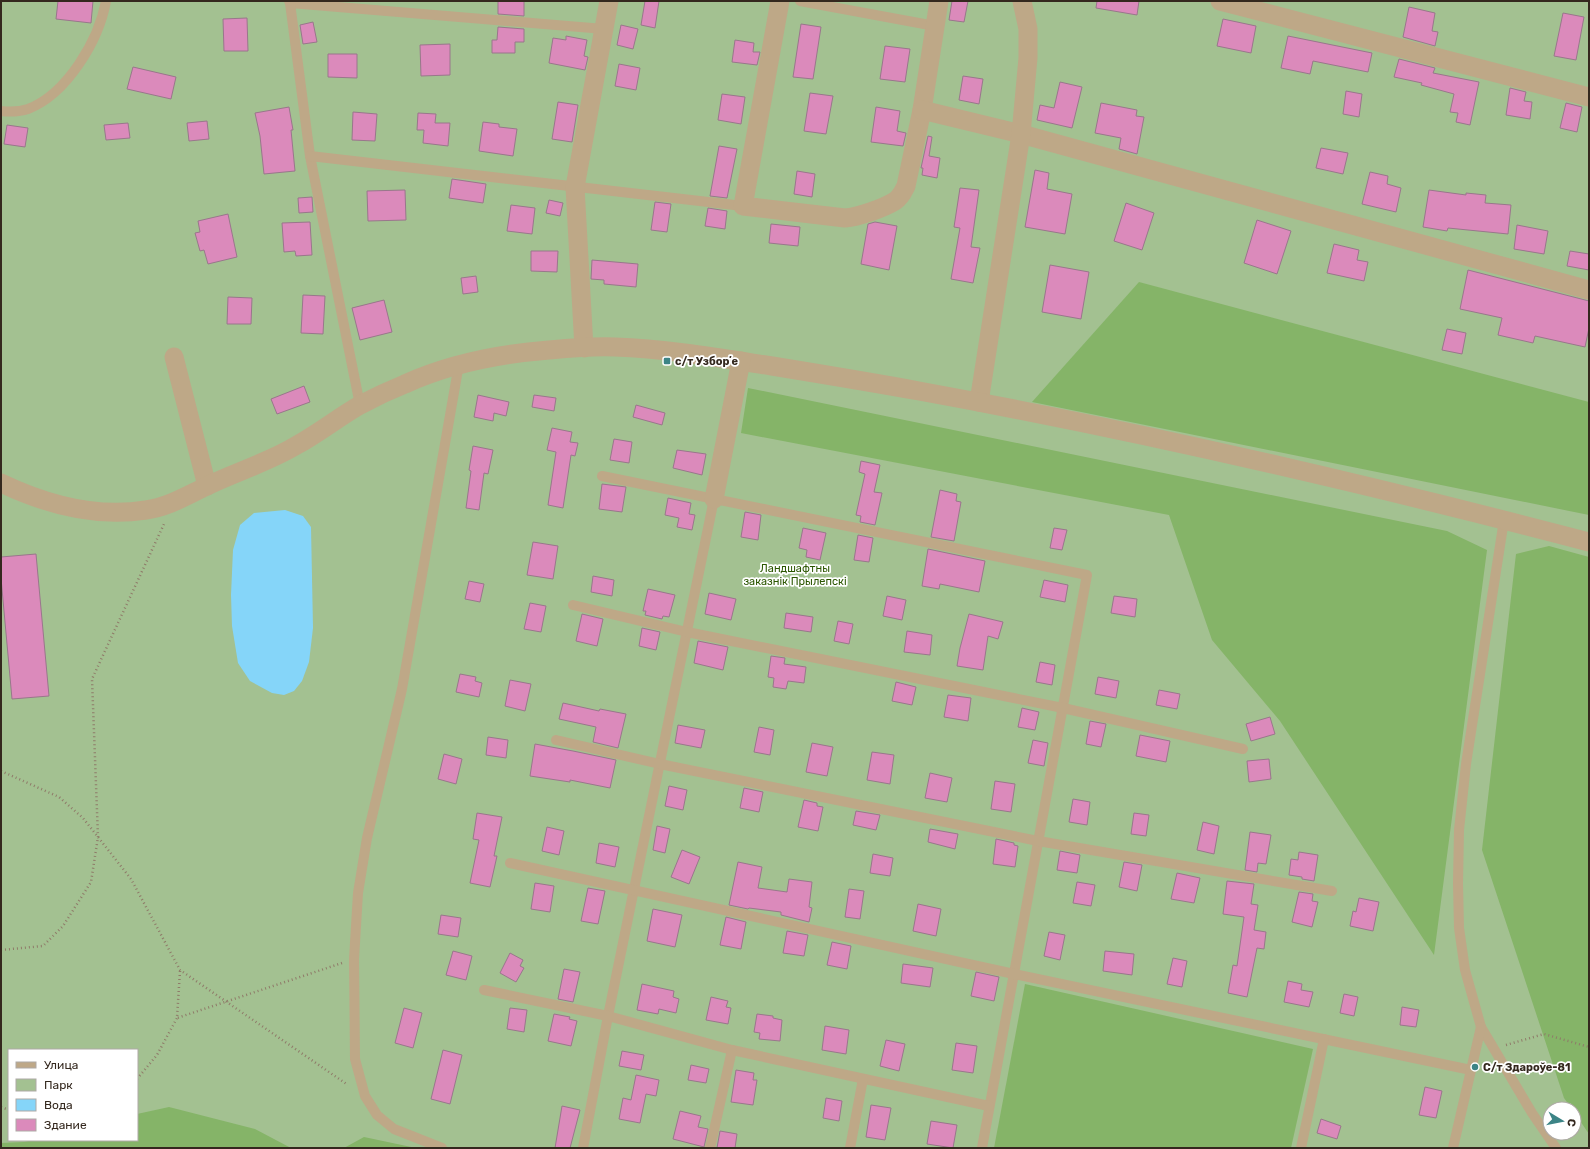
<svg xmlns="http://www.w3.org/2000/svg" width="1590" height="1149" font-family="Rubik,sans-serif">
<rect width="100%" height="100%" fill="#fedfc4"/>
<path fill="#a3c191" fill-rule="evenodd" d="M1,1H1589V1148H1ZM9,1050H137V1140H9ZM1550,1109H1574V1133H1550Z"/>
<g fill="#85b468">
<polygon points="1139,282 1589,402 1589,515 1032,402"/>
<polygon points="748,388 1447,531 1487,550 1434,955 1280,721 1212,640 1169,515 741,433"/>
<polygon points="1549,546 1589,557 1589,1134 1574,1112 1574,1109 1572,1109 1564,1098 1482,850 1516,554"/>
<polygon points="1025,984 1313,1049 1291,1148 994,1148"/>
<polygon points="169,1107 255,1129 291,1148 1,1148 1,1143 24,1142 33,1140 137,1140 137,1114"/>
<polygon points="364,1137 416,1148 344,1148"/>
</g>
<polygon fill="#85d5f9" points="285,510 303,516 311,527 313,628 309,662 302,681 294,691 284,695 272,693 250,681 238,663 232,626 231,595 233,550 240,525 254,513"/>
<g fill="#db8abb" stroke="#99778b">
<polygon points="58,1 93,1 91,23 56,19"/>
<polygon points="498,1 524,1 524,16 498,14"/>
<polygon points="645,1 659,1 655,28 641,25"/>
<polygon points="952,1 968,1 964,22 949,20"/>
<polygon points="1097,1 1139,1 1137,15 1096,8"/>
<polygon points="1409,7 1435,13 1432,31 1438,32 1435,46 1403,37"/>
<polygon points="1563,13 1584,17 1576,60 1554,56"/>
<polygon points="247,18 248,51 224,51 223,19"/>
<polygon points="1223,19 1256,26 1251,53 1217,46"/>
<polygon points="313,22 317,42 303,44 300,25"/>
<polygon points="801,24 821,27 813,79 793,77"/>
<polygon points="621,25 638,29 633,49 617,45"/>
<polygon points="498,27 524,29 524,42 515,42 515,53 492,53 492,40 497,40"/>
<polygon points="566,36 587,40 584,56 588,57 585,70 549,63 553,38 566,40"/>
<polygon points="1288,36 1372,53 1368,72 1313,61 1310,74 1281,68"/>
<polygon points="735,40 754,43 753,52 760,52 757,65 732,62"/>
<polygon points="450,44 450,75 421,76 420,45"/>
<polygon points="885,46 910,49 905,82 880,79"/>
<polygon points="328,54 357,54 357,78 328,77"/>
<polygon points="1399,59 1435,68 1433,73 1479,82 1470,125 1456,122 1458,113 1450,112 1454,94 1421,85 1422,83 1394,77"/>
<polygon points="619,64 640,68 636,90 615,86"/>
<polygon points="133,67 176,77 171,99 127,89"/>
<polygon points="963,76 983,79 979,104 959,100"/>
<polygon points="1060,82 1082,87 1072,128 1037,120 1040,105 1054,108"/>
<polygon points="1510,88 1526,92 1524,101 1532,102 1530,119 1506,115"/>
<polygon points="1346,91 1362,94 1359,117 1343,114"/>
<polygon points="810,93 833,96 826,134 804,131"/>
<polygon points="722,94 745,97 741,124 718,120"/>
<polygon points="558,102 578,105 572,142 552,139"/>
<polygon points="1101,103 1137,110 1136,116 1144,117 1137,154 1119,149 1121,138 1095,133"/>
<polygon points="1566,103 1582,107 1577,132 1560,128"/>
<polygon points="289,107 293,130 291,130 295,171 264,174 260,136 255,113"/>
<polygon points="876,107 900,111 897,131 906,133 903,146 871,142"/>
<polygon points="353,112 377,114 375,141 352,140"/>
<polygon points="418,113 436,114 435,123 450,123 448,146 423,143 424,130 417,130"/>
<polygon points="207,121 209,139 189,141 187,123"/>
<polygon points="483,122 499,124 499,127 517,129 513,156 479,151"/>
<polygon points="128,123 130,138 106,140 104,125"/>
<polygon points="7,125 28,128 25,147 4,144"/>
<polygon points="928,136 932,137 929,156 940,158 937,178 922,175 923,168 921,168"/>
<polygon points="719,146 737,149 727,198 710,196"/>
<polygon points="1321,148 1348,153 1343,174 1316,168"/>
<polygon points="1035,170 1049,173 1047,189 1072,194 1065,234 1025,227"/>
<polygon points="797,171 815,174 812,197 794,194"/>
<polygon points="1370,172 1388,176 1387,184 1401,188 1396,212 1362,204"/>
<polygon points="452,179 486,184 483,203 449,198"/>
<polygon points="960,188 979,190 971,247 980,248 973,283 951,279 960,228 954,227"/>
<polygon points="405,190 406,220 368,221 367,191"/>
<polygon points="1429,190 1466,195 1466,193 1486,195 1485,203 1511,205 1508,234 1448,228 1447,231 1423,227"/>
<polygon points="312,197 313,212 299,213 298,198"/>
<polygon points="549,200 563,203 560,216 546,213"/>
<polygon points="655,202 671,204 667,232 651,230"/>
<polygon points="1126,203 1154,213 1142,250 1114,241"/>
<polygon points="511,205 535,208 532,234 507,231"/>
<polygon points="708,208 727,211 725,229 705,226"/>
<polygon points="228,214 237,257 208,264 204,250 200,251 195,233 200,232 198,221"/>
<polygon points="1257,220 1291,231 1277,274 1244,263"/>
<polygon points="310,222 312,255 296,256 295,251 284,252 282,223"/>
<polygon points="875,222 897,226 889,270 861,264 868,224"/>
<polygon points="771,224 800,227 798,246 769,243"/>
<polygon points="1517,225 1548,231 1544,254 1514,249"/>
<polygon points="1334,244 1359,250 1357,260 1368,262 1364,281 1327,273"/>
<polygon points="531,251 558,251 557,272 531,271"/>
<polygon points="1570,251 1589,254 1589,270 1567,266"/>
<polygon points="592,260 638,264 636,287 604,284 604,280 591,279"/>
<polygon points="1050,265 1089,272 1081,319 1042,312"/>
<polygon points="1468,270 1589,301 1589,328 1585,347 1535,336 1533,343 1498,335 1502,318 1460,309"/>
<polygon points="476,276 478,292 463,294 461,278"/>
<polygon points="303,295 325,296 323,334 301,333"/>
<polygon points="228,297 252,298 251,324 227,324"/>
<polygon points="384,300 392,332 360,340 352,308"/>
<polygon points="1447,329 1466,333 1462,354 1442,350"/>
<polygon points="304,386 310,402 277,414 271,399"/>
<polygon points="478,395 509,402 506,416 494,413 493,421 474,417"/>
<polygon points="534,395 556,398 554,411 532,407"/>
<polygon points="636,405 665,413 662,425 633,417"/>
<polygon points="552,428 572,432 570,442 578,443 575,456 571,455 563,508 548,505 556,452 547,450"/>
<polygon points="614,439 632,442 629,463 610,460"/>
<polygon points="473,446 493,450 488,474 484,473 479,510 466,508 471,471 469,470"/>
<polygon points="677,450 706,454 702,475 673,468"/>
<polygon points="861,461 880,465 874,492 882,493 875,525 860,522 861,516 856,515 865,474 859,472"/>
<polygon points="602,484 626,487 622,512 599,509"/>
<polygon points="940,490 957,494 956,501 961,502 954,541 931,537"/>
<polygon points="668,498 691,503 689,514 695,515 692,530 677,527 679,518 665,515"/>
<polygon points="745,512 761,515 758,540 741,537"/>
<polygon points="803,528 826,533 820,560 806,557 807,550 799,548"/>
<polygon points="1054,528 1067,530 1062,550 1050,548"/>
<polygon points="858,535 873,538 869,562 854,560"/>
<polygon points="533,542 558,546 553,579 527,575"/>
<polygon points="928,549 985,561 979,592 940,584 939,589 922,586"/>
<polygon points="36,554 49,696 12,699 1,578 1,557"/>
<polygon points="593,576 614,580 612,596 591,592"/>
<polygon points="1044,580 1068,585 1065,602 1040,597"/>
<polygon points="469,581 484,584 480,602 465,599"/>
<polygon points="648,589 675,595 669,617 663,616 662,619 645,615 646,611 643,611"/>
<polygon points="709,593 736,599 731,620 705,614"/>
<polygon points="887,596 906,600 902,620 883,616"/>
<polygon points="1114,596 1137,599 1135,617 1111,613"/>
<polygon points="530,603 546,606 541,632 524,629"/>
<polygon points="786,613 813,617 811,632 784,628"/>
<polygon points="582,614 603,619 597,646 576,641"/>
<polygon points="969,614 1003,622 998,639 988,636 983,670 957,666 960,648"/>
<polygon points="838,621 853,624 849,644 834,641"/>
<polygon points="642,628 660,632 656,650 639,646"/>
<polygon points="907,631 932,635 930,655 904,652"/>
<polygon points="698,641 728,647 723,670 694,663"/>
<polygon points="771,656 785,658 784,664 806,667 804,683 788,681 786,689 773,687 774,678 768,677"/>
<polygon points="1040,662 1055,665 1052,685 1036,682"/>
<polygon points="460,674 476,677 475,681 482,683 479,697 456,692"/>
<polygon points="1098,677 1119,681 1116,698 1095,694"/>
<polygon points="510,680 531,684 525,711 505,706"/>
<polygon points="896,682 916,687 912,705 892,701"/>
<polygon points="1159,690 1180,694 1177,709 1156,705"/>
<polygon points="948,695 971,698 968,721 944,717"/>
<polygon points="563,703 599,711 600,709 626,714 618,748 593,742 596,727 559,719"/>
<polygon points="1022,708 1039,712 1035,730 1018,727"/>
<polygon points="1270,717 1275,734 1251,741 1246,724"/>
<polygon points="1090,721 1106,724 1101,747 1086,744"/>
<polygon points="678,725 705,730 701,748 675,743"/>
<polygon points="759,727 774,730 770,755 754,752"/>
<polygon points="1140,735 1170,741 1166,762 1136,756"/>
<polygon points="488,737 508,740 506,758 486,755"/>
<polygon points="1033,740 1048,743 1044,766 1028,763"/>
<polygon points="812,743 833,747 827,776 806,772"/>
<polygon points="535,744 573,751 616,760 610,788 570,780 570,782 530,776"/>
<polygon points="872,752 894,755 890,784 867,780"/>
<polygon points="444,754 462,759 456,784 438,779"/>
<polygon points="1269,759 1271,779 1249,782 1247,761"/>
<polygon points="930,773 952,778 947,802 925,798"/>
<polygon points="995,781 1015,784 1011,812 991,809"/>
<polygon points="669,786 687,790 683,810 665,806"/>
<polygon points="744,788 763,792 759,812 740,808"/>
<polygon points="1073,799 1090,802 1087,825 1069,822"/>
<polygon points="804,800 817,803 817,806 823,807 818,831 798,827"/>
<polygon points="856,811 880,815 876,830 853,825"/>
<polygon points="477,813 502,817 494,856 497,856 490,887 470,883 479,840 473,839"/>
<polygon points="1134,813 1149,815 1146,836 1131,834"/>
<polygon points="1203,822 1219,826 1214,854 1197,850"/>
<polygon points="657,826 670,829 665,853 653,850"/>
<polygon points="547,827 564,831 559,855 542,851"/>
<polygon points="930,829 958,834 955,849 928,842"/>
<polygon points="1250,832 1271,835 1266,864 1258,863 1257,872 1245,870"/>
<polygon points="996,839 1014,843 1014,845 1018,846 1015,867 993,864"/>
<polygon points="599,843 619,847 615,867 596,863"/>
<polygon points="682,850 700,857 689,884 671,877"/>
<polygon points="1060,851 1080,855 1077,873 1057,870"/>
<polygon points="1299,852 1318,855 1314,881 1302,879 1302,877 1289,875 1291,859 1298,860"/>
<polygon points="873,854 893,858 890,876 870,873"/>
<polygon points="738,862 762,867 758,888 787,892 789,879 812,882 809,907 812,908 809,922 781,915 781,912 749,908 748,909 729,905"/>
<polygon points="1124,862 1142,865 1137,891 1119,887"/>
<polygon points="1177,873 1200,878 1194,903 1171,899"/>
<polygon points="1227,881 1254,884 1251,904 1258,905 1254,930 1266,932 1264,949 1257,948 1247,997 1228,993 1233,965 1237,966 1244,917 1223,914"/>
<polygon points="1077,882 1095,885 1091,906 1073,903"/>
<polygon points="535,883 554,886 550,912 531,909"/>
<polygon points="588,888 605,891 598,924 581,921"/>
<polygon points="849,889 864,891 860,919 845,917"/>
<polygon points="1299,892 1313,894 1312,901 1318,902 1312,927 1292,922"/>
<polygon points="1359,898 1379,902 1373,931 1350,926 1353,911 1356,912"/>
<polygon points="918,904 941,909 936,936 913,931"/>
<polygon points="653,909 682,915 675,947 647,941"/>
<polygon points="441,915 461,918 458,937 438,934"/>
<polygon points="726,917 746,922 741,949 720,945"/>
<polygon points="787,931 808,935 804,956 783,953"/>
<polygon points="1049,932 1065,935 1060,960 1044,956"/>
<polygon points="832,942 851,946 847,969 827,965"/>
<polygon points="453,951 472,956 466,980 446,975"/>
<polygon points="1105,951 1134,954 1132,975 1103,971"/>
<polygon points="510,953 523,960 520,966 524,968 516,982 500,973"/>
<polygon points="1173,958 1187,961 1182,987 1167,984"/>
<polygon points="903,964 933,968 930,987 901,983"/>
<polygon points="564,969 580,972 573,1002 558,999"/>
<polygon points="976,972 999,977 994,1001 971,996"/>
<polygon points="1288,981 1302,984 1301,990 1313,992 1309,1007 1284,1002"/>
<polygon points="642,984 674,991 673,997 679,999 676,1013 659,1009 658,1014 637,1010"/>
<polygon points="1344,994 1358,997 1354,1016 1340,1013"/>
<polygon points="711,997 728,1001 726,1007 731,1008 728,1024 706,1020"/>
<polygon points="1402,1007 1419,1010 1416,1027 1400,1025"/>
<polygon points="404,1008 422,1013 413,1048 395,1043"/>
<polygon points="510,1008 527,1010 524,1032 507,1029"/>
<polygon points="554,1014 570,1017 569,1019 577,1021 571,1046 548,1041"/>
<polygon points="757,1014 773,1016 773,1018 782,1020 780,1041 759,1039 760,1033 754,1032"/>
<polygon points="825,1026 849,1030 846,1054 822,1050"/>
<polygon points="886,1040 905,1044 899,1071 880,1066"/>
<polygon points="956,1043 977,1046 973,1073 952,1070"/>
<polygon points="443,1050 462,1055 450,1104 431,1099"/>
<polygon points="622,1051 644,1055 641,1070 619,1066"/>
<polygon points="691,1065 709,1069 706,1083 688,1080"/>
<polygon points="736,1070 754,1073 753,1080 757,1080 753,1105 731,1102"/>
<polygon points="636,1075 659,1080 656,1096 646,1094 640,1123 619,1119 623,1098 631,1100"/>
<polygon points="1425,1087 1442,1091 1436,1118 1419,1115"/>
<polygon points="826,1098 842,1101 839,1121 823,1118"/>
<polygon points="871,1105 891,1108 885,1140 866,1137"/>
<polygon points="562,1106 580,1110 570,1148 555,1148"/>
<polygon points="680,1111 701,1116 698,1127 708,1129 704,1147 673,1139"/>
<polygon points="1321,1119 1341,1126 1337,1139 1317,1133"/>
<polygon points="931,1121 957,1125 953,1148 927,1144"/>
<polygon points="720,1131 737,1134 735,1148 717,1148"/>
</g>
<g fill="none" stroke-linecap="round" stroke-linejoin="round">
<g stroke="#8f7b69" stroke-width="2.5" stroke-dasharray="1 3" stroke-linecap="butt">
<polyline points="1,771 59,797 83,818 131,879 180,970 348,1085"/>
<polyline points="1,950 43,946 63,926 91,882 98,837 92,679 164,524"/>
<polyline points="180,971 177,1018 342,963"/>
<polyline points="1506,1045 1544,1034 1589,1047"/>
<polyline points="137,1079 157,1055 177,1018"/>
<polyline points="1,1107 9,1110"/>
</g>
<g stroke="#bea887" stroke-width="10">
<polyline points="289,1 290,3 604,29"/>
<polyline points="800,1 935,26"/>
<polyline points="290,3 310,156 360,405"/>
<path d="M1,111C10,112 19,112 28,109C67,94 99,40 106,1"/>
<polyline points="310,156 743,206"/>
<polyline points="602,476 1087,575 982,1148"/>
<polyline points="714,499 608,1016 732,1050 989,1106"/>
<polyline points="1504,520 1466,764 1459,830 1458,883 1459,928 1465,970 1481,1027 1532,1113 1556,1148"/>
<polyline points="573,605 687,632 1063,708 1243,749"/>
<polyline points="556,740 660,764 1038,841 1332,891"/>
<polyline points="510,863 1014,974 1471,1070"/>
<polyline points="484,990 608,1016 583,1148"/>
<polyline points="442,1148 394,1129 377,1115 365,1096 355,1059 354,959 358,893 367,838 402,689 459,364"/>
<polyline points="710,1148 732,1050"/>
<polyline points="850,1148 863,1079"/>
<polyline points="1301,1148 1324,1039"/>
<polyline points="1453,1148 1481,1027"/>
</g>
<g stroke="#bea887" stroke-width="19">
<path d="M780,1L743,206L845,218C858,217 884,208 895,201C901,197 903,192 906,186L922,110L939,1"/>
<polyline points="1220,1 1589,97"/>
<polyline points="922,110 1021,134 1589,290"/>
<polyline points="584,348 575,187 609,1"/>
<polyline points="174,357 207,486"/>
<polyline points="979,402 1021,134 1028,58 1028,29 1022,1"/>
<path d="M1,483C45,504 96,518 146,510C168,507 186,496 207,486C236,472 269,462 297,445C319,433 339,417 360,405C375,397 390,390 405,384C451,363 499,354 549,350C571,348 594,346 615,347C668,349 720,358 772,366C821,374 870,382 919,391C1144,432 1367,484 1589,542"/>
<polyline points="714,499 741,361"/>
</g>
</g>
<g fill="#3c8486" stroke="#fff" stroke-width="1.5">
<rect x="663" y="357" width="8" height="8" rx="2"/>
<circle cx="1475" cy="1067" r="4"/>
</g>
<g text-anchor="middle" stroke-width="3.5" stroke-linejoin="round" paint-order="stroke">
<g font-size="11" font-weight="bold" fill="#34281e" stroke="#fff" text-anchor="start">
<text x="675" y="365">с/т Узборʼе</text>
<text x="1483" y="1071">С/т Здароўе-81</text>
</g>
<g font-size="11" fill="#2b5600" stroke="#fff">
<text x="795" y="572">Ландшафтны<tspan x="795" dy="13">заказнік Прылепскі</tspan></text>
</g>
</g>
<rect width="1590" height="1149" fill="none" stroke="#34281e" stroke-width="4"/>
<rect x="8" y="1049" width="130" height="92" fill="#ffffff" stroke="#aea9a5"/>
<rect x="16" y="1062" width="20" height="6" fill="#bea887" stroke="#aea9a5"/>
<text x="44" y="1069" font-size="12" fill="#34281e">Улица</text>
<rect x="16" y="1079" width="20" height="12" fill="#a3c191" stroke="#aea9a5"/>
<text x="44" y="1089" font-size="12" fill="#34281e">Парк</text>
<rect x="16" y="1099" width="20" height="12" fill="#85d5f9" stroke="#aea9a5"/>
<text x="44" y="1109" font-size="12" fill="#34281e">Вода</text>
<rect x="16" y="1119" width="20" height="12" fill="#db8abb" stroke="#aea9a5"/>
<text x="44" y="1129" font-size="12" fill="#34281e">Здание</text>
<g transform="translate(1562 1121) rotate(100)"><circle r="19" fill="#ffffff" stroke="#aea9a5"/>
<path d="M0-3L7 15L0 10L-7 15Z" fill="#3c8486"/>
<text y="-6" font-size="11" font-weight="bold" text-anchor="middle" fill="#34281e">С</text>
</g>
</svg>
